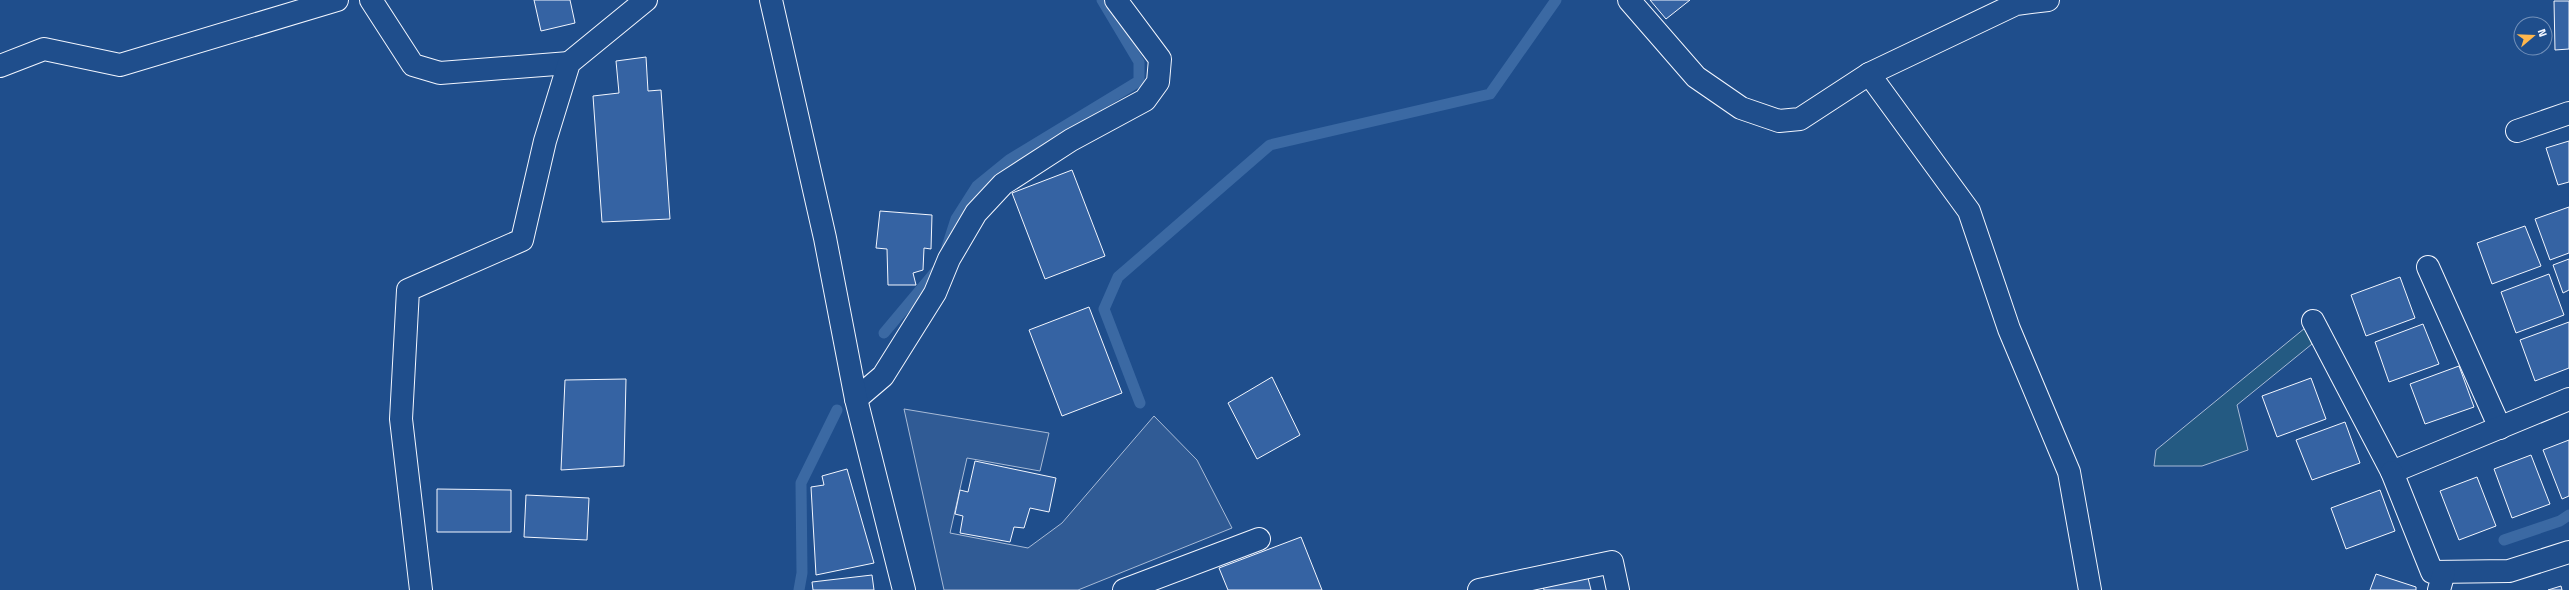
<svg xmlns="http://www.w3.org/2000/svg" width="2569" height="590" font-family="'Titillium Web',sans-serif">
<rect width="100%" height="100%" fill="#1f4e8c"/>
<polygon fill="#245a82" stroke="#a8bbd7" points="2305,328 2312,344 2237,405 2248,450 2202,466 2154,466 2156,450"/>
<polygon fill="#305b95" stroke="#a8bbd7" points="904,409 1049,433 1040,471 967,458 950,533 1028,548 1062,523 1154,416 1197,460 1232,528 1078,590 944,590"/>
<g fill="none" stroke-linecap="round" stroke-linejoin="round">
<g stroke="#3b69a3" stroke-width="11">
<polyline points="947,247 956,219 977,186 1009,160 1139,81 1139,62 1102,0"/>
<polyline points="884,333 936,271"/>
<polyline points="1140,403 1104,309 1118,277 1270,145 1490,94 1556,0"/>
<polyline points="2504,540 2560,521 2569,515"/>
<polyline points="799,590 802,573 801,483 837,410"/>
</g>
</g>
<g fill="#3563a3" stroke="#f2f6ff">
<polygon points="534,0 570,0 575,23 541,31"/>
<polygon points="1650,0 1690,0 1666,19"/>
<polygon points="2554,1 2569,1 2569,49 2555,50"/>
<polygon points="646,57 648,91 661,90 670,219 602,222 593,96 619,93 616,61"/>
<polygon points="2569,141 2569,182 2558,185 2546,148"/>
<polygon points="1072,170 1105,256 1045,279 1012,193"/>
<polygon points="2569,207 2569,253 2550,260 2535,219"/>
<polygon points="880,211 932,215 931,249 924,248 923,270 913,273 916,285 888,285 887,249 876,248"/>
<polygon points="2525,226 2541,266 2492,284 2477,243"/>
<polygon points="2569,259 2569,290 2563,293 2553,265"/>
<polygon points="2549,274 2564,315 2516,333 2501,292"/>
<polygon points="2400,277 2415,318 2366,336 2351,295"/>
<polygon points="1089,307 1122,393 1062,416 1029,330"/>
<polygon points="2569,322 2569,368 2535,381 2520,340"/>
<polygon points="2423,324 2439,364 2389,382 2375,342"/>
<polygon points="2459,366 2474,407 2425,424 2410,384"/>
<polygon points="1272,377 1300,435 1257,459 1228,403"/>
<polygon points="2311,378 2326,419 2277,437 2262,396"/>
<polygon points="626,379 624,466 561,470 565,380"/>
<polygon points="2345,422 2360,463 2312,480 2296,440"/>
<polygon points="2569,440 2569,496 2562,499 2543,450"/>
<polygon points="2531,455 2550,504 2512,518 2494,469"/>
<polygon points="975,461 1056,478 1049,512 1030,508 1024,528 1014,527 1010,542 960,533 963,516 955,514 960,490 968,492"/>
<polygon points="847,469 874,563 816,575 811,487 824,485 822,476"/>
<polygon points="2477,477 2496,526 2459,540 2440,491"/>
<polygon points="437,489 511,490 511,532 437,532"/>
<polygon points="2380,490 2395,531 2346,549 2331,508"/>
<polygon points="526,495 589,498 587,540 524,537"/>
<polygon points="1301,537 1322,590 1228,590 1219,568"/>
<polygon points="2376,574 2416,587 2416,590 2370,590"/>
<polygon points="872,575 874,590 813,590 812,582"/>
<polygon points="1588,578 1591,590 1544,590 1543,586"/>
<polygon points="2561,586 2562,590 2548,590"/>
</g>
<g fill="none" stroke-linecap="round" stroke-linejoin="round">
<defs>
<g id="minor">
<polyline points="371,0 413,65 440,73 569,63"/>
<polyline points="1629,0 1696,77 1741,108 1779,121 1800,119 1869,74 2016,4 2048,0"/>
<polyline points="0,66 44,49 120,65 337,0"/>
<polyline points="1869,74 1969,211 2009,329 2069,472 2090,590"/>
<polyline points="2517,131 2569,113"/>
<polyline points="2428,267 2500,428"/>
<polyline points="2313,321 2392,472 2569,399"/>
<polyline points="856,399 883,376 935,293 949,259 976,213 1003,184 1071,140 1145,100 1158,82 1160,59 1116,0"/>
<polyline points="2392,472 2432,572 2509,571 2569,552"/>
<polyline points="421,590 401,419 408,290 522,240 545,141 569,63 646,0"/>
<polyline points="1124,590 1259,539"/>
<polyline points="1479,590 1612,562 1618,590"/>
<polyline points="2439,590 2444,572"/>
</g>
<polyline id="tertiary" points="771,0 825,238 856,399 904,590"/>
</defs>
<use href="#minor" stroke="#f2f6ff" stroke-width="24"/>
<use href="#tertiary" stroke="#f2f6ff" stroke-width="24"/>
<use href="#minor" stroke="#1f4e8c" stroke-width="22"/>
<use href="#tertiary" stroke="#1f4e8c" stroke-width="22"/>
</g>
<g transform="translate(2533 36) rotate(71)"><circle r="19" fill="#1f4e8c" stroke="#7391ba"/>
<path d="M0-3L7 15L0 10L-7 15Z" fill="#ffb74d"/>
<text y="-6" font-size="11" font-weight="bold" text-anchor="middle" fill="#f2f6ff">N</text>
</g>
</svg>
